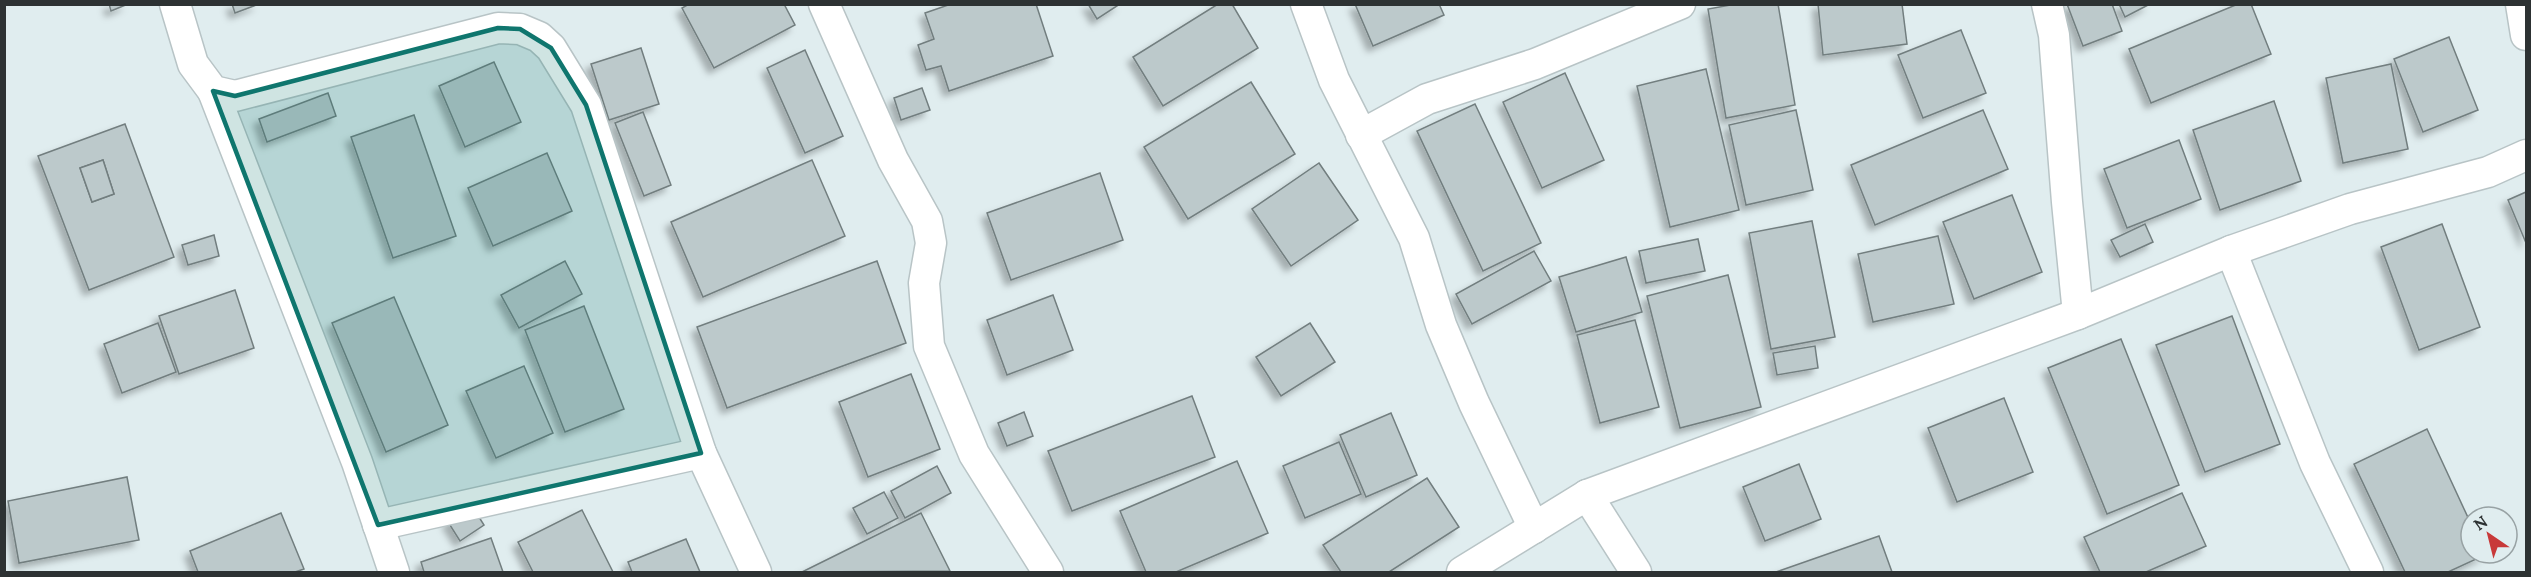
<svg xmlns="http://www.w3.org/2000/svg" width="2531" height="577" font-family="Lora,serif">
<defs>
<filter id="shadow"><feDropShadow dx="-5.5" dy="5.5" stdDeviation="3" flood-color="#0004"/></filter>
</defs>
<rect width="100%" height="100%" fill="#e0edef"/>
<g fill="#bcc9cb" stroke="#727e7f" stroke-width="1.5" fill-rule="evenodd" filter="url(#shadow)">
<polygon points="109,4 128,4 111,11"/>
<polygon points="232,4 259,4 235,13"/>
<polygon points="689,4 784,4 795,25 714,68 682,8"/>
<polygon points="951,4 1036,4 1053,56 949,91 941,66 926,70 918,45 934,39 925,13"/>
<polygon points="1088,4 1120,4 1097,19"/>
<polygon points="1218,4 1232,4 1258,48 1163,106 1133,57"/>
<polygon points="1355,4 1439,4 1444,15 1373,46"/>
<polygon points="1736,4 1778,4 1795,105 1726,118 1708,9"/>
<polygon points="1818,4 1902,4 1907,44 1823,55"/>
<polygon points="2067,4 2112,4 2122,31 2083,46"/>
<polygon points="2119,4 2150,4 2125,17"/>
<polygon points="2238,4 2251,4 2271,54 2151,103 2129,49"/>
<polygon points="1961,30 1986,93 1923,118 1898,55"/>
<polygon points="2449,37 2478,110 2423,132 2394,59"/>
<polygon points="641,48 659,104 609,120 591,64"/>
<polygon points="805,50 843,136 805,153 767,68"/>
<polygon points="494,62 521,122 465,147 439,86"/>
<polygon points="2391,64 2408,149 2343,163 2326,78"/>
<polygon points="1706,69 1739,210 1670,227 1637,86"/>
<polygon points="1565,73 1604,160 1542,188 1503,102"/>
<polygon points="1251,82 1295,154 1188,219 1144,147"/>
<polygon points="922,88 930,110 901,120 894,98"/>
<polygon points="328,93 336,116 267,142 259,119"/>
<polygon points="2274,101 2301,181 2220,210 2193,130"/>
<polygon points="1475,104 1541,243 1483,271 1417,131"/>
<polygon points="1796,110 1813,190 1746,205 1729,125"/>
<polygon points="1983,110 2008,169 1875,225 1851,165"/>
<polygon points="643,112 671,185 644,196 615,123"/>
<polygon points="414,115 456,236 393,258 351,137"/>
<path d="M125,124L174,257L89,290L38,156ZM103,160L114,194L92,202L80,168Z"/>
<polygon points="2179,140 2201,199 2127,228 2104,169"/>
<polygon points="547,153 572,211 493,246 468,188"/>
<polygon points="103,160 114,194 92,202 80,168"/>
<polygon points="812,160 845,236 703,297 671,222"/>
<polygon points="1319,163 1358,220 1291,266 1252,209"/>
<polygon points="1100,173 1123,240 1011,280 987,213"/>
<polygon points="2526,192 2526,243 2508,200"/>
<polygon points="2012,195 2042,272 1974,299 1943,222"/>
<polygon points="1812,221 1835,337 1771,349 1749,233"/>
<polygon points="2145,224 2153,242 2120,257 2111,240"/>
<polygon points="2442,224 2480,327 2419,350 2381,247"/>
<polygon points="214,235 219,256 188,265 182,245"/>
<polygon points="1938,236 1954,304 1873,322 1858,254"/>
<polygon points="1698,239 1705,271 1646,283 1639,251"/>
<polygon points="1534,251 1551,281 1472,324 1456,294"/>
<polygon points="1626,257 1642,312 1576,332 1559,277"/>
<polygon points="565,261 582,294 519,328 501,295"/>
<polygon points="877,261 906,343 727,408 697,327"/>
<polygon points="1728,275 1761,407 1680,428 1647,296"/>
<polygon points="235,290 254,348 179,374 159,316"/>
<polygon points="1053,295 1073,350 1007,375 987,320"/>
<polygon points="394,297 448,425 386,452 332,323"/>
<polygon points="584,306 624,409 565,432 525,330"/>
<polygon points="2232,316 2280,444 2205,472 2156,345"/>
<polygon points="1635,320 1659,407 1600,423 1577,335"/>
<polygon points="158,323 176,372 122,393 104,344"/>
<polygon points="1310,323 1335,362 1281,396 1256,357"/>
<polygon points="2121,339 2179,485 2107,514 2048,368"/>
<polygon points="1815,346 1818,368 1777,375 1773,353"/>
<polygon points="524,366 553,433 496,458 466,391"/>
<polygon points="911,374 940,449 868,477 839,402"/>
<polygon points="1192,396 1215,457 1072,511 1048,451"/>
<polygon points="2004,398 2033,472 1957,502 1928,428"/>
<polygon points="1024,412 1033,436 1007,446 998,423"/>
<polygon points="1391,413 1417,475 1366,497 1340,435"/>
<polygon points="2427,429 2471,524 2471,553 2485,555 2448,572 2405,572 2354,464"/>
<polygon points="1339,442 1361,494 1305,518 1283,466"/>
<polygon points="1237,461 1268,533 1176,572 1146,572 1120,511"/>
<polygon points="1799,464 1821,519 1765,541 1743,487"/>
<polygon points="937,466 951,493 905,518 891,491"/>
<polygon points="127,477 139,540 19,563 8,501"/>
<polygon points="1427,478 1459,527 1389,572 1341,572 1323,545"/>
<polygon points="884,492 898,518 867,534 853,508"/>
<polygon points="2182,493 2206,546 2146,572 2100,572 2084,537"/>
<polygon points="472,506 484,525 460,541 448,522"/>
<polygon points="582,510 613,572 533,572 518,542"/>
<polygon points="281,513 304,569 295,572 198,572 190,551"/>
<polygon points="921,513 950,571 802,572"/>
<polygon points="1879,536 1892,572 1776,572"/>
<polygon points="491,538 503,572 424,572 421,562"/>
<polygon points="686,539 700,572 632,572 628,562"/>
</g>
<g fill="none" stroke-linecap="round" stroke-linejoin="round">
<defs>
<g id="street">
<polyline points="175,4 193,64 213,91 235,96 498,28 520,29 539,37 551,48 586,105 701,453 756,572"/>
<polyline points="824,4 893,160 927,221 931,243 924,283 929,346 974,454 1048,572"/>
<polyline points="1306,4 1334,80 1414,238 1441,325 1474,403 1534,528"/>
<polyline points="2047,4 2054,35 2067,202 2078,314"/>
<polyline points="2521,4 2526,35"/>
<polyline points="213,91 357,462 394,572"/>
<polyline points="1361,135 1427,99 1535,64 1680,4"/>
<polyline points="2231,251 2315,463 2368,572"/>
<polyline points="1587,495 1636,572"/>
<polyline points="378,525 701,453"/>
<polyline points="1462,572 1587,495 2078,314 2231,251 2350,209 2488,172 2526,155"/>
</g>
</defs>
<use href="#street" stroke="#b8c4c6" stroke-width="33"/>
<use href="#street" stroke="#fff" stroke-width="30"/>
</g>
<path fill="#0f766e" fill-opacity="0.2" stroke="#0f766e" stroke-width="4.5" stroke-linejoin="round" d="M498,28L520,29L551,48L586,105L701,453L378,525L213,91L235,96Z"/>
<rect width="2531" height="577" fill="none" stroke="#2d3233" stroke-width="12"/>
<g transform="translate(2489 535) rotate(325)"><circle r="28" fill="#e0edef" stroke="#98a2a4" stroke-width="1.5"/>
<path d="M0-4.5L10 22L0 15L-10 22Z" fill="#c83939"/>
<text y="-9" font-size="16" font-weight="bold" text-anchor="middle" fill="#2d3233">N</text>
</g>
</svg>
